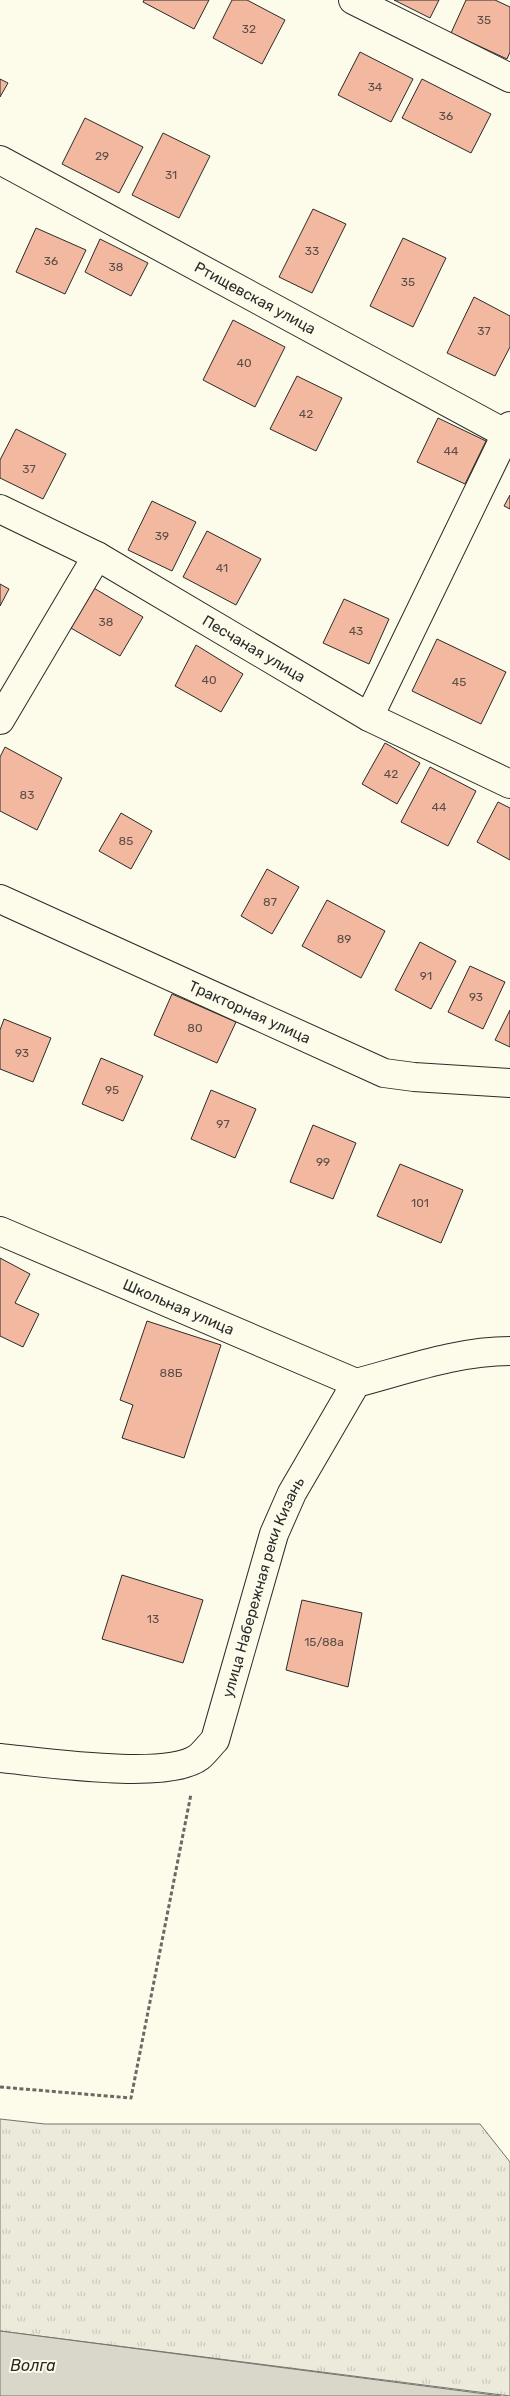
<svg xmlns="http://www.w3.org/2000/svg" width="510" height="2396" font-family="Rubik,sans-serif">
<defs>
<pattern id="grass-tufts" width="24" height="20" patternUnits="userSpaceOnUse" patternTransform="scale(1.25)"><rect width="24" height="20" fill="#ecebdb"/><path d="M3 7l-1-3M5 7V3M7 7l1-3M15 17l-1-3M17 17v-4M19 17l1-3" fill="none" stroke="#cbcabc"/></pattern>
</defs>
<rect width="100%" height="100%" fill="#fdfbea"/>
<polygon fill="url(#grass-tufts)" stroke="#74746e" points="0,2119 45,2124 480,2124 510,2162 510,2396 0,2331"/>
<polygon fill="#d8d7c9" stroke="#74746e" points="0,2331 501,2396 0,2396"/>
<g fill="#f2b8a0" stroke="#2b2b2b">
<polygon points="144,0 209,0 194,29 143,2"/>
<polygon points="232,0 247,0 285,20 262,64 213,38"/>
<polygon points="394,0 439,0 430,18"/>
<polygon points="466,0 495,0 510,7 510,52 507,59 451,33"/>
<polygon points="360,52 413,79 391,122 338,95"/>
<polygon points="0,79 8,83 0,97"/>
<polygon points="422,79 491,114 471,153 402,118"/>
<polygon points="85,118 143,147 119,193 62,164"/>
<polygon points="163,133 210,156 179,218 132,195"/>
<polygon points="313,209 346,224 312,293 279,277"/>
<polygon points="36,228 86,250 65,294 16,272"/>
<polygon points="403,238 446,258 413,327 370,306"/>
<polygon points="100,239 148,263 131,296 85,272"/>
<polygon points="474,297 510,316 510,347 495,376 447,353"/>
<polygon points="233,320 285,347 255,407 203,380"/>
<polygon points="297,376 342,398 316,451 270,429"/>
<polygon points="438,418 486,441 465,484 417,462"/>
<polygon points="16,429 66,454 43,499 0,478 0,460"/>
<polygon points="510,495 510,509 504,506"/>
<polygon points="152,501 196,522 172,571 128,550"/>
<polygon points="207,531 261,559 236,605 183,577"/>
<polygon points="0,584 9,589 0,606"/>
<polygon points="92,587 143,617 120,656 69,627"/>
<polygon points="344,599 389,619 369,664 323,643"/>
<polygon points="437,639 506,672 481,724 412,691"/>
<polygon points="196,645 243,674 221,712 175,686"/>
<polygon points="385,743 420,763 397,804 362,784"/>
<polygon points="5,747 62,778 37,830 0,811 0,757"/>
<polygon points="430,767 476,791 448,846 401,822"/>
<polygon points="498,802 510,808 510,860 477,842"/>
<polygon points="121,813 152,831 131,869 99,851"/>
<polygon points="267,869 299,887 272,934 241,916"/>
<polygon points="327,900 385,931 361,978 302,946"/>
<polygon points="420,942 456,961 431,1009 395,990"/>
<polygon points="470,966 505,982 483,1029 448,1012"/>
<polygon points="172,994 236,1022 217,1063 154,1035"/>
<polygon points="510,1010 510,1047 495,1040"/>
<polygon points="4,1019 51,1038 33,1082 0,1069 0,1030"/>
<polygon points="101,1058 143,1076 123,1121 82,1104"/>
<polygon points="211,1090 256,1109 235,1158 191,1139"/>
<polygon points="313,1125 356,1143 333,1199 290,1182"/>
<polygon points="400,1164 463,1190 441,1243 377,1216"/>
<polygon points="0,1258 30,1274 15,1303 39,1314 23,1347 0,1336"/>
<polygon points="147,1321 221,1345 184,1458 122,1438 133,1405 120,1400"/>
<polygon points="122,1575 203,1600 183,1663 102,1639"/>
<polygon points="302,1600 362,1613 348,1687 286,1670"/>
</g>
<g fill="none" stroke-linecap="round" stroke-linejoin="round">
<defs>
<g id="street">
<polyline points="353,0 510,78"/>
<path id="s1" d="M0,160L510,436"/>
<path id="s2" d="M0,509L97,556L369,717L510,784"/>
<polyline points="369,717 510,426"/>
<polyline points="0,720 97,556"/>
<path id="s3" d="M0,899L384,1073L414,1077L510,1083"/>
<path id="s4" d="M0,1231L356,1383"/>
<path id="s5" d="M0,1758C42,1762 168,1781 199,1757C205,1752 210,1745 215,1740L274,1534L292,1493L356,1383C406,1370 457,1351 510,1351"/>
</g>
</defs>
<use href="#street" stroke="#2b2b2b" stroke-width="30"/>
<polyline stroke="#6a6964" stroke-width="3" stroke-dasharray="4 2.5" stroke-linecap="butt" points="0,2087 131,2098 191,1794"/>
<use href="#street" stroke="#fdfbea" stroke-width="28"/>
</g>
<g text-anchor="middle" stroke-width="4" stroke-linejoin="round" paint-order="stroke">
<g font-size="12" fill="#5d4e48">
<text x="484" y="24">35</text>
<text x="249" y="33">32</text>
<text x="375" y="91">34</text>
<text x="446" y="120">36</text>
<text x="102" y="160">29</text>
<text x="171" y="179">31</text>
<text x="312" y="255">33</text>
<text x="51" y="265">36</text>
<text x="116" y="271">38</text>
<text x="408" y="286">35</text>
<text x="484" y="335">37</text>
<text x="244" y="367">40</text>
<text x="306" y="418">42</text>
<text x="451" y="455">44</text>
<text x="29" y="473">37</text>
<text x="162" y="540">39</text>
<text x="222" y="572">41</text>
<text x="106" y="626">38</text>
<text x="356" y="635">43</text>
<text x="209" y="684">40</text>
<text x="459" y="686">45</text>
<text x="391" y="778">42</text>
<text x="27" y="799">83</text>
<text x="439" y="811">44</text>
<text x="126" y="845">85</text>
<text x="270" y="906">87</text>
<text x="344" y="943">89</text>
<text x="426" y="980">91</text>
<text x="476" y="1001">93</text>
<text x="195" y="1032">80</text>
<text x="22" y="1057">93</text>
<text x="112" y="1094">95</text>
<text x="223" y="1128">97</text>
<text x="323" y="1166">99</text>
<text x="420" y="1207">101</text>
<text x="171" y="1377">88Б</text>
<text x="153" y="1623">13</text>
<text x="324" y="1646">15/88а</text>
</g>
<g font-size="15" fill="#2b2b2b" stroke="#fdfbea">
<text dy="5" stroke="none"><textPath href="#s1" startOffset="290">Ртищевская улица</textPath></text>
<text dy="5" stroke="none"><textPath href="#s2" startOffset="290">Песчаная улица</textPath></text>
<text dy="5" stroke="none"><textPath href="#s3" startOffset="274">Тракторная улица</textPath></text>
<text dy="5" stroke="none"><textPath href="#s4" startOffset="194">Школьная улица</textPath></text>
<text dy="5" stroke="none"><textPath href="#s5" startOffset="385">улица Набережная реки Кизань</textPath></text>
</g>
<g font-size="16" font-style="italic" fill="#2b2b2b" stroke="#fdfbea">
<text x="33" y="2371">Волга</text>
</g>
</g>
</svg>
